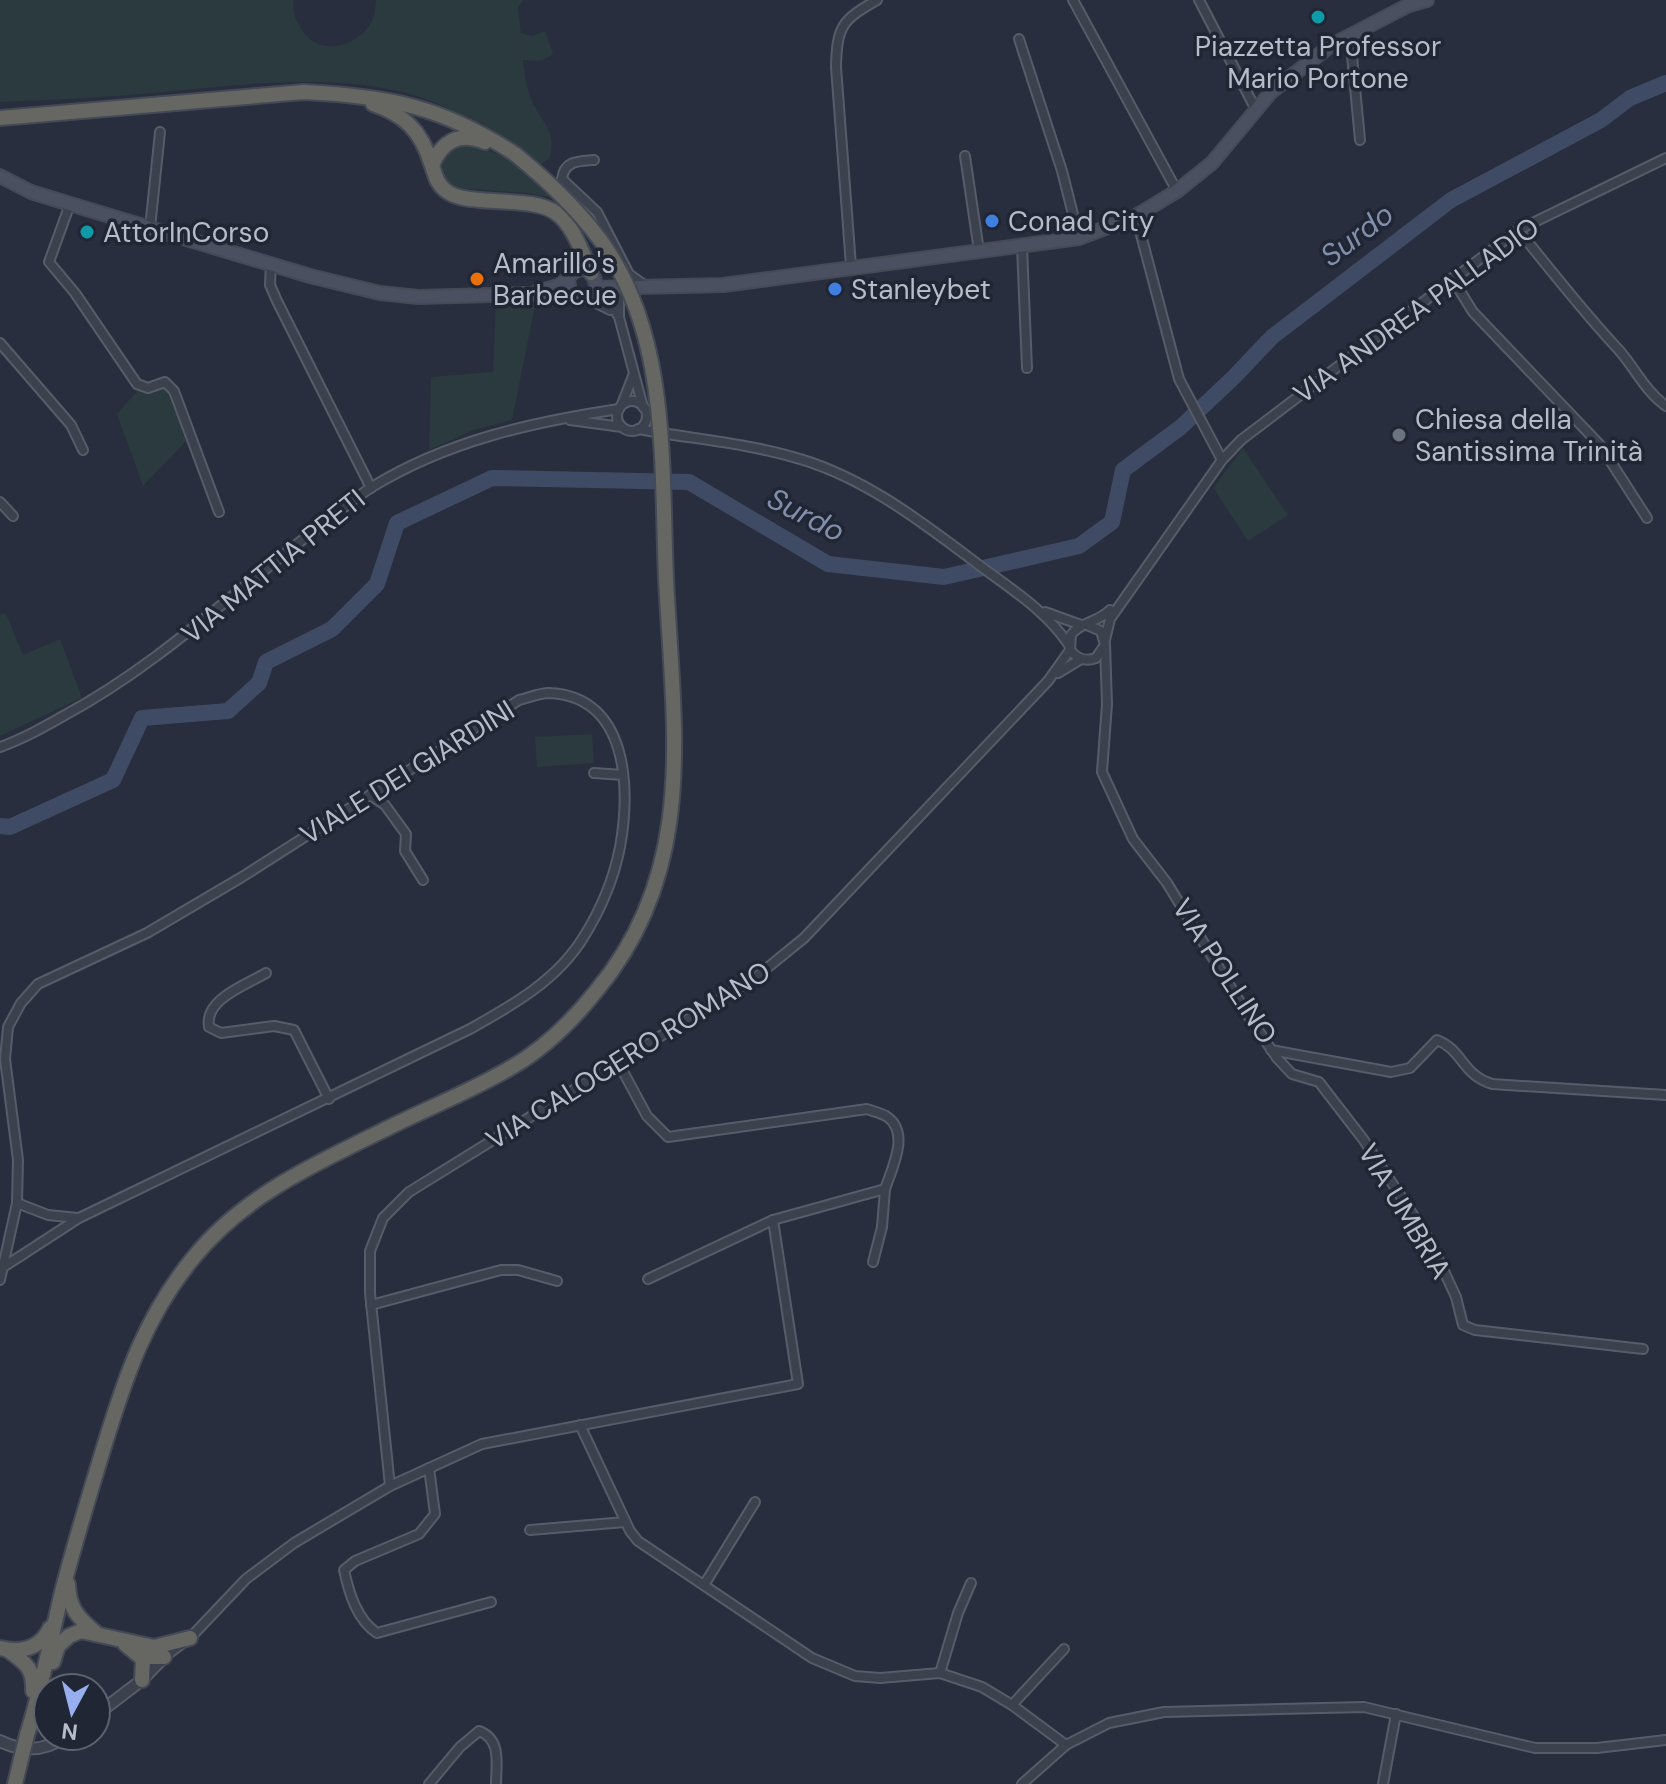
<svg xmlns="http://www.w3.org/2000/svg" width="1666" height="1784" font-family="'DM Sans',sans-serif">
<rect width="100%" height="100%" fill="#282e3d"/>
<g fill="#2a3a3e">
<path d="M0,0H294C292,12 295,19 302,30C320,58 359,47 373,19C375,13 375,6 376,0H523L518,8L521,33L532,36L545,31L553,53C544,63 535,61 523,60C524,75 527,92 534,105C545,126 557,133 549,159L539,165C494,131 444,99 388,89C315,75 237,85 164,92C109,97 55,100 0,102Z"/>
<path d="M473,143L520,165L552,198L527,193L452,188C434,178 439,163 447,148Z"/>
<polygon points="496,300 536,301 512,420 474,430 429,450 431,377 493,372"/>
<polygon points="163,385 170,389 189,438 143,486 117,414 138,390 150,390"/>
<polygon points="1243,448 1288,515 1248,541 1213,488"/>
<polygon points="0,614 6,614 23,655 60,639 82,698 0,736"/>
<polygon points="592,734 594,763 537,767 535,737"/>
</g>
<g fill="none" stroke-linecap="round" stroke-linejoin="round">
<polyline stroke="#3f4b64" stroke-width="16" points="0,826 10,827 113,780 142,718 228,711 259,683 266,662 332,629 377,584 397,523 492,478 689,482 828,564 944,577 1079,546 1112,522 1123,470 1181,427 1234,377 1272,337 1451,200 1601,120 1630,98 1666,83"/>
<defs>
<g id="minor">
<polyline points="1073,0 1177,191"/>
<polyline points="1199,0 1255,108"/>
<polyline points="1350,35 1360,140"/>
<polyline points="1019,39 1062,171 1079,238"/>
<polyline points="965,156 979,251"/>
<path d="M594,160C578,161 564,161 562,179L597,212L629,274L647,287"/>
<polyline points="70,204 49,262 75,293 137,384 148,388 165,382 174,391 219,512"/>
<polyline points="1136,216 1179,379 1222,460"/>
<polyline points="150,228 160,132"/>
<path d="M1518,230C1551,270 1583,312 1618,349C1635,368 1645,391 1666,406"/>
<polyline points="1022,246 1027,368"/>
<polyline points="271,263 270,285 277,301 371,488"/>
<path d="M851,266L836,67C837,26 842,20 877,0"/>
<polyline points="1452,278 1473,312 1600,445 1647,518"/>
<polyline points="594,292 611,304 619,317 643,407"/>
<polyline points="586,298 610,310"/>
<polyline points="619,316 619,299 623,288"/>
<polyline points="0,343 71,425 83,450"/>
<circle cx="632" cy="416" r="15"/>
<polyline points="622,404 633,376"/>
<polyline points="570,420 622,427"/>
<path d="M638,429C692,439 748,443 800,459C868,479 927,526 983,568C1014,591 1047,612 1069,645"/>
<polyline points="0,502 13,516"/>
<polyline points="1045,612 1081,625"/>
<path d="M1087,625L1101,631L1105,645L1096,658C1085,662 1077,659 1070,650L1071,635C1080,622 1099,622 1110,610"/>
<polyline points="1105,640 1110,619 1222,460 1241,440 1518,230 1666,158"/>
<polyline points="1105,645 1107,704 1102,772 1133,839 1167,883 1249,1017 1277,1058 1292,1074 1319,1082 1363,1139 1429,1239 1456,1297 1463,1325 1475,1330 1643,1349"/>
<polyline points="1058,673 1081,659"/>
<path d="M0,747C23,739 44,727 65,715C158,665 234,591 318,528C336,514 353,499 372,487C447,441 532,422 619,409"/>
<polyline points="594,773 623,775"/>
<polyline points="370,795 385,805 406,834 405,851 423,880"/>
<path d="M266,973C246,985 204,999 209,1027L221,1033L274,1026L294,1030L329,1099"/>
<path d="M1271,1050L1391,1072L1410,1068L1437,1040C1463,1050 1462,1075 1492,1084L1666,1095"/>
<path d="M619,1064L647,1116L668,1137L867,1109C872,1111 881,1113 886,1116C911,1132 892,1168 885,1189L773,1220L648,1279"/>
<polyline points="17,1203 48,1215 78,1218"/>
<polyline points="873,1262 882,1227 885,1189"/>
<path d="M0,1280L17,1203L18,1160L5,1059L8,1027L21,1003L38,984L147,933L242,877L519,700C528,698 539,693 549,693C628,696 631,788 620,847C614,878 600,911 583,938C557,980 513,1005 470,1029L79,1218L5,1266"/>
<polyline points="371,1305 501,1270 518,1270 557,1281"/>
<polyline points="580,1425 630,1531 638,1541 812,1658 855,1676 880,1678 940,1673 982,1687 1012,1705 1066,1745"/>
<path d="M429,1468L435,1514L419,1534L355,1561L344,1570C349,1593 357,1620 377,1633L491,1602"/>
<polyline points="390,1486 370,1293 370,1251 383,1218 409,1192 756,977 804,938 1048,681 1070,650"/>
<polyline points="530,1530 625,1522"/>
<polyline points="704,1585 755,1502"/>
<polyline points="164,1657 190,1638 246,1579 294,1543 390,1486 482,1444 798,1384 773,1220"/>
<polyline points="940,1673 958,1613 971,1583"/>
<polyline points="1012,1705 1064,1649"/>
<path d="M429,1784L460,1747L479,1731C502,1739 496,1765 496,1784"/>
<polyline points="1022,1784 1066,1745 1109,1723 1164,1712 1364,1707 1535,1748 1597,1748 1666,1740"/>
<polyline points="1383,1784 1396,1714"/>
</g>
<g id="tertiary">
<polyline points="96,1715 142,1680 164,1657"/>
<path d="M0,1741C24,1753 45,1751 67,1736"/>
</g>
<g id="secondary">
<polyline points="0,176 31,192 70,204 310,276 380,293 418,297 527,294 573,296"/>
<polyline points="596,288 723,285 1079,238 1136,216 1177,191 1212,163 1271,92 1330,46 1409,5 1427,0"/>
<path d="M538,291C544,290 552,288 558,286C565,283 568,276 574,272C587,263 596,276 596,288L589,297L577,298L570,293L568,279"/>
</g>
<g id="trunk">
<path d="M373,104C405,115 421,131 431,163C435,173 436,183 445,190C455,198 468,199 480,200C556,205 562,200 591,273"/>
<path d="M0,118L304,92C389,96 443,107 515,154"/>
<path d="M432,165C443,140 460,132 485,142"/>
<path d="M68,1584C69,1608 77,1617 96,1633"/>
<polyline points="125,1644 143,1659 142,1680"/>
<path d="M0,1648C21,1653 40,1649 50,1628"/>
<polyline points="135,1650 149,1657 164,1657"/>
<path d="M9,1651C26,1663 34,1669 33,1691"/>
<polyline points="53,1662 58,1646 69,1636 81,1631 154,1647 190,1638"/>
<path d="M27,1735C42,1687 51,1637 63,1588C75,1542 89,1496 103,1450C125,1378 145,1316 194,1257C245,1194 319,1162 390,1127C430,1107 474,1090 512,1067C545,1048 574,1019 597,990C699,868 673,725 666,578"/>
<polyline points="15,1784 20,1763"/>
</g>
</defs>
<use href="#minor" stroke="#565c68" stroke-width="12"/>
<use href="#tertiary" stroke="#565c68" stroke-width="14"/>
<use href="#secondary" stroke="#454a57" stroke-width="16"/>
<use href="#trunk" stroke="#434955" stroke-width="18"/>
<use href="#minor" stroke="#3b414d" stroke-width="8"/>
<use href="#tertiary" stroke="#3b414d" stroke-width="10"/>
<use href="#secondary" stroke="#4a5060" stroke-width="12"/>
<use href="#trunk" stroke="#666663" stroke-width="14"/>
<defs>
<g id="trunk-bridge">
<path d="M515,154C547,180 576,207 601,241C670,336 661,466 666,578"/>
<polyline points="20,1763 27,1735"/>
</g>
</defs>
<use href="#trunk-bridge" stroke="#434955" stroke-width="18" stroke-linecap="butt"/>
<use href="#trunk-bridge" stroke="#666663" stroke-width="14"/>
</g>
<g fill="#0f9aa8" stroke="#202633" stroke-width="3">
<circle cx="1318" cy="17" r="8"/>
<circle cx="87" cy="232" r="8"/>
</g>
<g fill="#3f7fe0" stroke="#202633" stroke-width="3">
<circle cx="992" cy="221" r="8"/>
<circle cx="835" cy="289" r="8"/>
</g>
<circle fill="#e8710a" stroke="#202633" stroke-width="3" cx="477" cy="279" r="8"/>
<circle fill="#6b7280" stroke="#202633" stroke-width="3" cx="1399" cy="435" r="8"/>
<g text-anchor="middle" stroke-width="7" stroke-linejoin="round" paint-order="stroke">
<g font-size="28" fill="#b8bcc8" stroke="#202633" text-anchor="start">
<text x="1318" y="56" text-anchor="middle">Piazzetta Professor<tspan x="1318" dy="32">Mario Portone</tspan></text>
<text x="1008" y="231">Conad City</text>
<text x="103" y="242">AttorInCorso</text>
<text x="493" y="273">Amarillo's<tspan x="493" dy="32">Barbecue</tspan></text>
<text x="851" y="299">Stanleybet</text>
<text x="1415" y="429">Chiesa della<tspan x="1415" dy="32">Santissima Trinità</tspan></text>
</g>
<g font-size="28" fill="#b8bcc8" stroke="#202633">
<text transform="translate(1416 310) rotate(-36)" y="10">VIA ANDREA PALLADIO</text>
<text transform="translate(273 566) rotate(-39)" y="10">VIA MATTIA PRETI</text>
<text transform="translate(407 772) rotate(-32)" y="10">VIALE DEI GIARDINI</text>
<text transform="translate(1225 971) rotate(57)" y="10">VIA POLLINO</text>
<text transform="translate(628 1055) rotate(-32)" y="10">VIA CALOGERO ROMANO</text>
<text transform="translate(1405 1211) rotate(59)" y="10">VIA UMBRIA</text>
</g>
<g font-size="30" font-style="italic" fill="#828fac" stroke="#202633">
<text transform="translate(1357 235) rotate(-37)" y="10">Surdo</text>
<text transform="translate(806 515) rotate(27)" y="10">Surdo</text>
</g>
</g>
<g transform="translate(72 1712) rotate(187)"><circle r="38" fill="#202633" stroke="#5d626f" stroke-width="2"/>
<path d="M0-6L14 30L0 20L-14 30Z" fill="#97afee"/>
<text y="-12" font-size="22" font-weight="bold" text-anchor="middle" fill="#b8bcc8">N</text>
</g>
</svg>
